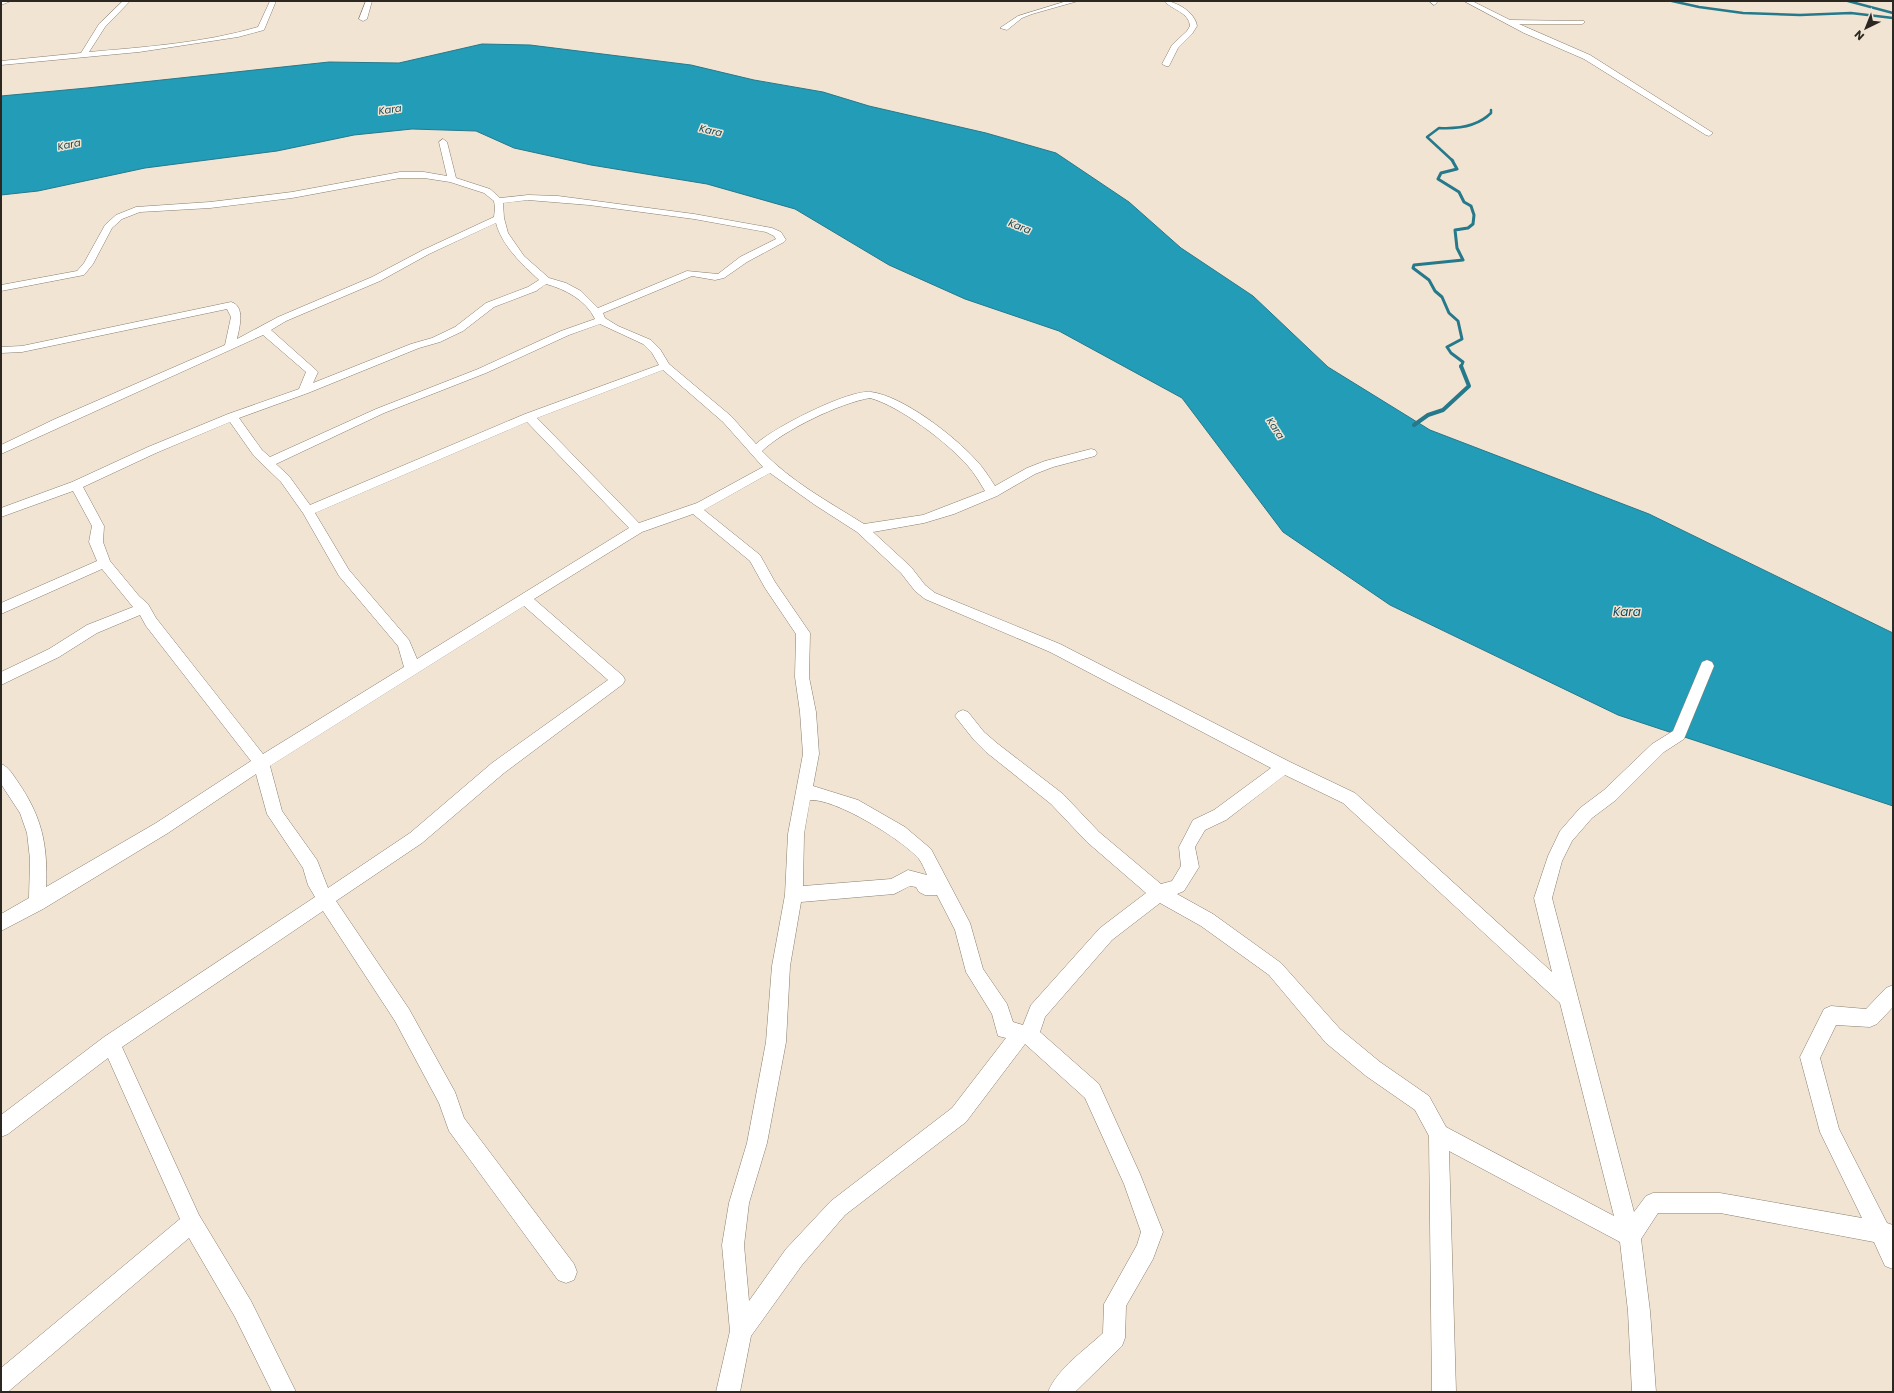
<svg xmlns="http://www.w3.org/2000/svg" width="1894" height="1393" font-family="Poppins,sans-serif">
<rect width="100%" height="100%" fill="#f1e4d3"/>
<polygon fill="#239cb8" stroke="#26798b" points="482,44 530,45 691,65 754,80 823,92 869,106 986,133 1056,153 1129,202 1181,248 1253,296 1328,367 1430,430 1649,514 1893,633 1893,806 1618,715 1390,605 1283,532 1182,398 1059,331 965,299 889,265 795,209 707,184 591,165 514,148 476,131 412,129 354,135 277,151 145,168 38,191 1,195 1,96 87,88 329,62 399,63"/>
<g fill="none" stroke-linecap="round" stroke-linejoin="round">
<g stroke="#26798b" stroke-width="2.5">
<polyline points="1672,1 1699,7 1743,13 1800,15 1851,13 1893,18"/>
<polyline points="1848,1 1893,13"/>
<path d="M1453,161L1427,137L1439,128C1457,129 1478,126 1491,113V110"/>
</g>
<polyline stroke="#26798b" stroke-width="3" points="1452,160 1457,169 1441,173 1438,179 1459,192 1464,202 1471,206 1474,215 1473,224 1468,228 1455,230 1457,248 1463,260 1414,265 1413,268 1429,280 1435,291 1442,297 1449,313 1458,321 1462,339 1447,347 1451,353 1463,362 1461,367"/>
<polyline stroke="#26798b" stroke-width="4" points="1414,425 1428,415 1443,410 1469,386 1461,366"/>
<defs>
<g id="minor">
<polygon points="1,1 11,1 1,5"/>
<path d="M123,1H130L105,27L89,52C145,47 204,43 258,27L270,1H276L264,30L238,37L139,52L1,65V61L81,53L99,24Z"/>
<polygon points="366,1 372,1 367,19 363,21 359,19"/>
<polygon points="1067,1 1078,1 1032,14 1022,18 1007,30 1000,28 1018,16"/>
<path d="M1164,1C1176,1 1195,12 1197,26L1192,34L1178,48L1169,66H1166L1162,64L1172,45L1187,31L1190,26C1189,12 1172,10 1164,1Z"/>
<polygon points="1429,1 1436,1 1437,3 1434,5"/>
<polygon points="1464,1 1472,1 1510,20 1584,21 1584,23 1582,24 1519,24 1590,55 1713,133 1709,136 1706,135 1584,59 1524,33"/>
<path d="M443,139L447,142L456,178L490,189L500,198L528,195L558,196L694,214L772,228L781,232L786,240L784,242L747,262L724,278L715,280L692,276L603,313L605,318L618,326L651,340L660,349L669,364L731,416L756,444C773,428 849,389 871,392C903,396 954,436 975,459C983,467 989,477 995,486L1027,468L1045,461L1091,449L1095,450L1097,453L1095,456L1053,467L1035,474L997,496L954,514L924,523L873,532L911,567L925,585L935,593L1060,644L1290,762L1355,793L1552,972L1534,898L1548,856L1560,831L1580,808L1604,790L1652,744L1673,731L1702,662L1707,660L1712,662L1714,666L1684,739L1664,752L1616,800L1592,818L1572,841L1562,861L1552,898L1634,1212L1646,1196L1653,1193H1720L1862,1218L1820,1132L1800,1057L1824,1009L1831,1006L1866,1009L1886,988L1893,985V1007L1877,1024L1870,1027L1836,1025L1820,1058L1839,1129L1887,1223L1893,1225V1269L1885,1266L1874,1242L1720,1213H1658L1641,1239L1650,1311L1656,1392H1632L1628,1311L1620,1242L1449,1151L1456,1392H1432L1429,1136L1415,1110L1366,1076L1326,1043L1269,975L1201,926L1160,903L1112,940L1045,1017L1040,1032L1099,1084L1140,1174L1163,1232L1153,1259L1126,1306L1125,1338L1122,1346L1075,1392H1048C1058,1368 1085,1350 1103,1333L1104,1304L1137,1245L1141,1232L1124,1184L1085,1098L1025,1044L966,1122L845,1215L802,1265L751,1336L740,1392H716L730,1331L722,1245L729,1203L747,1143L766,1042L772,966L785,895L788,834L803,754L800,712L795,677L796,634L765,588L750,561L693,514L642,532L534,599L623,676L625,680L623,684L504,773L422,843L336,901L409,1009L455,1092L464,1118L574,1264L577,1272L574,1280L566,1283L558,1280L449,1131L439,1103L395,1021L323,911L122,1047L199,1215L251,1301L296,1392H272L235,1317L189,1238L9,1391L1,1392V1368L180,1219L108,1058L8,1134L1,1137V1115L104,1037L315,897L308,885L303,868L267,814L256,774L168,833L43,909L1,931V914L29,898L30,859L27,833L20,813L1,784V764C9,767 13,775 18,782C42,817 48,845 46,887L156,823L251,761L146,626L140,615L97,633L59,657L1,685V672L49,649L87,625L133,607L102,569L1,614V603L97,561L89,542L92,526L73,491L1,517V508L72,482L148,447L228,414L299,389L306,372L263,335L1,454V445L55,419L225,345L231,317L227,309L22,352L1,353V347L22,346L231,302C246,306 239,329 237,339L278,317L372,277L423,250L494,217L495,208L494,201L484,193L450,182L424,178H400L292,198L210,208L140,212L122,219L112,228L93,264L84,275L1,291V285L77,271L84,263L105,225L116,215L136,207L210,202L292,192L400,172H424L447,176L439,142ZM528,200L589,205L694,219L766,232L774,236L776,239L740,257L718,274L687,271L598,308L581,291L566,283L549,278L524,256L508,233L504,218L503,203ZM496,223C502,246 522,264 539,280L528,287L486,303L455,327L432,338L411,344L313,383L318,372L316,370L271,330L286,321L380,281L429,254ZM546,284C565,289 586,300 595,319L561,331L478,369L376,409L270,457L262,450L239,418L308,393L419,348L440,342L463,331L494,307L536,291ZM600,324L643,344L652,353L659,365L525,414L310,505L289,476L276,464L384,413L486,373L569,335ZM663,370L723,422L763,467L697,503L639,523L537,418ZM870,398C900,406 948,443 968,466C975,474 980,483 985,491L923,515L864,524C829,502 790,481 762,451C784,430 840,403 870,398ZM230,422L254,456L281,482L303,513L339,576L398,646L404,667L263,754L156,618L148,604L139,596L110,561L103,542L104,526L83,487L156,453ZM527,422L629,528L417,659L409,640L349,570L315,513ZM770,473L815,505L857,532L901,573L915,591L925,599L1050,652L1271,768L1214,810L1193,820L1179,847L1181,866L1172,881L1161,884L1099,832L1063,794L998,744L984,732L968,712L963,710L958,712L955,716L974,740L986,752L1051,804L1087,842L1146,893L1100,928L1031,1005L1023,1025L1013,1022L1007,1004L983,969L970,923L931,849L905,827L858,800L813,786L819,754L816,712L809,677L810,633L775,582L760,555L704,510ZM524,606L608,680L492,763L410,833L328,888L317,860L282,811L270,766ZM1285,775L1343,803L1560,1003L1614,1216L1446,1127L1429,1096L1380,1062L1340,1029L1281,963L1213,914L1177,894L1184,891L1199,867L1195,847L1205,830L1226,820ZM810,800C835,798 903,840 919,859C922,863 925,870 927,875L908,870L891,879L803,886L804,834ZM910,886L916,887L919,892L925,895H937L955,930L966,972L992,1014L998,1036L1006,1038L952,1108L831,1201L786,1249L749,1301L744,1245L749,1203L767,1143L786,1042L790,966L801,902L894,894Z"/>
</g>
</defs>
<use href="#minor" stroke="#8a7e6f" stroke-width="1"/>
<use href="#minor" fill="#fff" fill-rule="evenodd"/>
</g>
<g text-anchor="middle" stroke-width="3" stroke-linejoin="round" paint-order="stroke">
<g font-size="10" font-style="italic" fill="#184855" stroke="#f1e4d3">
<text transform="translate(390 109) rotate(-8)" y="4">Kara</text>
<text transform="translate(711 130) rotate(13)" y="4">Kara</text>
<text transform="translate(69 144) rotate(-11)" y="4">Kara</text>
<text transform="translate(1020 226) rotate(21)" y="4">Kara</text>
<text transform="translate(1276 428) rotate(57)" y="4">Kara</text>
</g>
<g font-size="12" font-style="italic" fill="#184855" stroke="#f1e4d3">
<text x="1627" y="616">Kara</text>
</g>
</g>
<rect width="1894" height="1393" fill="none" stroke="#2c2721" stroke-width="4"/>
<g transform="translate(1866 28) rotate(223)" stroke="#f1e4d3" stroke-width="3" paint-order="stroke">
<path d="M0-3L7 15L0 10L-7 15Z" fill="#2c2721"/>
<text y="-6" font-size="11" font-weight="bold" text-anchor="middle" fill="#2c2721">N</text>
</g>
</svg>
